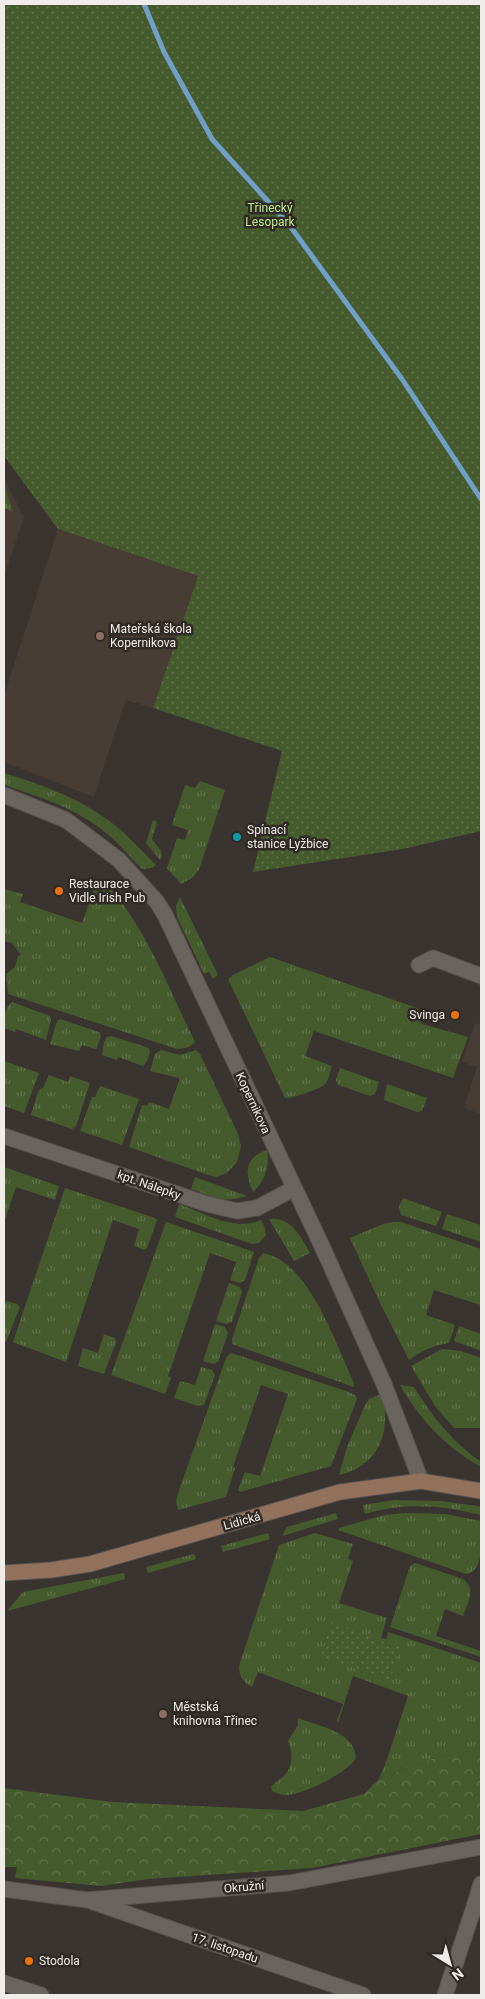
<svg xmlns="http://www.w3.org/2000/svg" width="485" height="1999" font-family="Roboto,sans-serif">
<defs>
<pattern id="grass-tufts" width="24" height="20" patternUnits="userSpaceOnUse" patternTransform="scale(1.25)"><rect width="24" height="20" fill="#455b2d"/><path d="M3 7l-1-3M5 7V3M7 7l1-3M15 17l-1-3M17 17v-4M19 17l1-3" fill="none" stroke="#60734b"/></pattern>
<pattern id="forest-crowns" width="20" height="18" patternUnits="userSpaceOnUse" patternTransform="scale(1.25)"><rect width="20" height="18" fill="#455b2d"/><path d="M2 6a3 3 0 1 1 6 0M12 15a3 3 0 1 1 6 0" fill="none" stroke="#60734b"/></pattern>
<pattern id="park-dots" width="8" height="8" patternUnits="userSpaceOnUse" patternTransform="scale(1.25)"><rect width="8" height="8" fill="#455b2d"/><path d="M2 2h.1M6 6h.1" fill="none" stroke="#60734b" stroke-width="1.8" stroke-linecap="round"/></pattern>
</defs>
<rect width="100%" height="100%" fill="#3a3430"/>
<g fill="#473d35">
<polygon points="4,478 24,517 4,576"/>
<polygon points="58,529 198,576 153,708 126,700 94,797 4,762 4,696"/>
<polygon points="475,1023 481,1025 481,1114 464,1108 477,1067 462,1062"/>
</g>
<g fill="url(#grass-tufts)">
<polygon points="4,483 13,512 4,508"/>
<path d="M4,773C39,784 75,796 105,818C124,831 140,849 156,865L152,868L142,869C128,855 116,840 100,828C72,807 37,796 4,785Z"/>
<polygon points="200,781 225,790 199,870 192,878 181,884 167,868 177,838 185,840 188,830 172,825 185,785 195,788"/>
<polygon points="153,820 157,822 152,839 161,851 162,857 160,860 146,843"/>
<path d="M101,878C145,924 167,985 195,1042C191,1047 184,1049 177,1049L8,994L6,974L15,967L18,956L21,955L12,943L4,941V889L23,894L20,902L82,923L93,892Z"/>
<polygon points="180,897 218,975 213,979 209,972 204,974 177,917 176,906"/>
<path d="M270,957L417,1008L420,1010L419,1019L422,1024L468,1037L453,1078L314,1031L305,1056L332,1066C330,1071 329,1081 324,1085C317,1090 293,1098 285,1098L228,979L233,975Z"/>
<path d="M12,1002L50,1016L51,1020L46,1040L16,1029L15,1032L4,1028C4,1019 4,1008 12,1002Z"/>
<polygon points="60,1019 99,1032 101,1036 96,1050 97,1048 95,1049 82,1045 79,1051 50,1044 57,1021"/>
<path d="M111,1036L149,1048C151,1054 147,1063 143,1066L118,1057L117,1060L102,1055L104,1042L107,1037Z"/>
<polygon points="161,1050 180,1055 196,1050 200,1054 238,1134 241,1146 237,1162 227,1173 216,1177 211,1176 129,1147 142,1105 147,1106 149,1102 169,1109 179,1081 179,1078 150,1071 155,1054"/>
<polygon points="4,1061 39,1073 24,1113 4,1106"/>
<polygon points="340,1068 379,1082 375,1094 370,1096 338,1085 336,1080"/>
<polygon points="49,1075 68,1082 70,1076 90,1083 76,1126 72,1129 31,1115 38,1092 40,1089 43,1088"/>
<polygon points="387,1084 427,1098 422,1111 417,1112 384,1100"/>
<polygon points="100,1086 139,1099 122,1145 80,1131 92,1097 95,1097"/>
<path d="M267,1150C270,1166 265,1181 253,1192C244,1173 245,1157 267,1150Z"/>
<polygon points="4,1167 59,1186 55,1200 16,1187 4,1222"/>
<path d="M195,1177L247,1196C223,1204 214,1197 191,1189Z"/>
<polygon points="65,1188 155,1218 157,1220 147,1248 144,1250 134,1246 139,1229 113,1220 66,1362 13,1342"/>
<polygon points="403,1198 442,1212 436,1226 401,1215 399,1207"/>
<path d="M179,1204C204,1213 235,1232 261,1220L265,1228L266,1235L259,1243L252,1244L175,1217Z"/>
<polygon points="447,1214 481,1225 481,1242 442,1229"/>
<path d="M269,1219C292,1217 300,1236 310,1253L294,1261Z"/>
<polygon points="166,1222 254,1252 245,1280 240,1283 230,1280 236,1262 210,1253 168,1376 171,1378 165,1394 111,1375"/>
<path d="M393,1222H401L481,1249V1305L434,1290L426,1315L455,1325L449,1343C434,1345 421,1351 409,1360L379,1301L350,1238L383,1224Z"/>
<path d="M263,1253C309,1261 336,1345 354,1383V1387L232,1344V1339L259,1258Z"/>
<polygon points="229,1283 240,1287 242,1292 232,1322 226,1324 216,1321"/>
<polygon points="6,1301 17,1304 20,1307 6,1342 4,1341 4,1309"/>
<polygon points="215,1324 225,1327 228,1333 218,1362 213,1364 203,1361"/>
<polygon points="459,1326 481,1334 481,1351 454,1341"/>
<polygon points="104,1334 115,1338 116,1342 104,1374 78,1366 83,1348 98,1353"/>
<polygon points="442,1349 461,1351 481,1358 481,1428 454,1428 435,1406 411,1366"/>
<polygon points="231,1353 349,1392 355,1395 357,1399 331,1466 240,1492 238,1490 245,1472 260,1476 288,1394 261,1385 233,1467 235,1468 226,1497 178,1510 176,1500 182,1482 226,1358"/>
<polygon points="201,1367 212,1370 215,1375 204,1405 198,1406 174,1398 180,1381 195,1385"/>
<path d="M400,1385L414,1387C432,1416 453,1443 481,1462V1467C446,1447 420,1420 400,1385Z"/>
<path d="M381,1394C393,1430 379,1466 339,1475L347,1447L365,1405L369,1399Z"/>
<path d="M394,1500L440,1501L478,1506L481,1507V1515C442,1505 404,1502 365,1514L363,1505Z"/>
<polygon points="336,1513 338,1519 282,1536 287,1527"/>
<path d="M405,1513L445,1514L481,1521C481,1536 485,1573 466,1574L338,1530L339,1528L384,1515Z"/>
<polygon points="268,1533 270,1539 223,1552 221,1546"/>
<path d="M315,1533L353,1544L348,1559L353,1561L339,1603L387,1618L381,1638L386,1639L388,1632L481,1663V1749L431,1759L378,1780L385,1765L408,1696L353,1676L338,1723L337,1720L343,1704L258,1672L252,1687C243,1682 239,1677 239,1666L279,1545Z"/>
<polygon points="194,1554 196,1559 148,1573 146,1567"/>
<path d="M415,1563L463,1579C477,1590 468,1602 463,1616L445,1609L436,1636L481,1651V1657L390,1627L410,1566Z"/>
<polygon points="124,1573 125,1579 7,1611 23,1592"/>
<path d="M298,1718C317,1726 355,1731 356,1758C347,1773 306,1793 288,1795C283,1796 278,1793 273,1792L271,1787C275,1782 280,1780 284,1776C293,1766 293,1752 288,1741L298,1725Z"/>
</g>
<polygon fill="url(#forest-crowns)" points="481,1749 481,1834 312,1868 148,1879 101,1886 15,1878 17,1867 4,1867 4,1788 113,1802 303,1811 364,1794 378,1780 431,1759"/>
<g fill="url(#park-dots)">
<polygon points="4,4 481,4 481,831 403,849 253,872 282,751 153,708 198,576 58,529 4,456"/>
<polygon points="331,1622 401,1647 390,1680 321,1657"/>
</g>
<g fill="none" stroke-linecap="round" stroke-linejoin="round">
<polyline stroke="#709fc7" stroke-width="5" points="144,4 164,52 212,139 290,226 402,379 481,499"/>
<defs>
<g id="street">
<polyline points="4,795 66,820 119,860 157,902 165,915 321,1244 384,1384 421,1481"/>
<polyline points="419,965 433,958 481,976"/>
<polyline points="4,1136 207,1204 237,1211 257,1208 293,1189"/>
<polyline points="481,1884 475,1904 481,1907"/>
<polyline points="4,1889 87,1900 289,1883 481,1847"/>
<polyline points="93,1902 363,1995"/>
<polyline points="4,1983 41,1995"/>
<polyline points="445,1995 475,1904"/>
</g>
<polyline id="secondary" points="4,1573 51,1570 90,1564 340,1492 421,1481 481,1491"/>
</defs>
<use href="#street" stroke="#57524e" stroke-width="17"/>
<use href="#secondary" stroke="#57524e" stroke-width="17"/>
<use href="#street" stroke="#6a645f" stroke-width="15"/>
<use href="#secondary" stroke="#92725d" stroke-width="15"/>
</g>
<g fill="#8d6e63" stroke="#302a26" stroke-width="2">
<circle cx="100" cy="636" r="5"/>
<circle cx="163" cy="1714" r="5"/>
</g>
<circle fill="#0f9aa8" stroke="#302a26" stroke-width="2" cx="237" cy="837" r="5"/>
<g fill="#e8710a" stroke="#302a26" stroke-width="2">
<circle cx="59" cy="891" r="5"/>
<circle cx="455" cy="1015" r="5"/>
<circle cx="29" cy="1961" r="5"/>
</g>
<g text-anchor="middle" stroke-width="5" stroke-linejoin="round" paint-order="stroke">
<g font-size="12" fill="#baec81" stroke="#302a26">
<text x="270" y="212">Třinecký<tspan x="270" dy="14">Lesopark</tspan></text>
</g>
<g font-size="12" fill="#efece9" stroke="#302a26" text-anchor="start">
<text x="110" y="633">Mateřská škola<tspan x="110" dy="14">Kopernikova</tspan></text>
<text x="247" y="834">Spínací<tspan x="247" dy="14">stanice Lyžbice</tspan></text>
<text x="69" y="888">Restaurace<tspan x="69" dy="14">Vidle Irish Pub</tspan></text>
<text x="445" y="1019" text-anchor="end">Svinga</text>
<text x="173" y="1711">Městská<tspan x="173" dy="14">knihovna Třinec</tspan></text>
<text x="39" y="1965">Stodola</text>
</g>
<g font-size="12" fill="#efece9" stroke="#302a26">
<text transform="translate(253 1103) rotate(65)" y="4">Kopernikova</text>
<text transform="translate(149 1185) rotate(19)" y="4">kpt. Nálepky</text>
<text transform="translate(242 1521) rotate(-16)" y="4">Lidická</text>
<text transform="translate(244 1887) rotate(-5)" y="4">Okružní</text>
<text transform="translate(225 1948) rotate(19)" y="4">17. listopadu</text>
</g>
</g>
<rect width="485" height="1999" fill="none" stroke="#efece9" stroke-width="10"/>
<g transform="translate(450 1964) rotate(143)" stroke="#302a26" stroke-width="4" paint-order="stroke">
<path d="M0-4L9 19L0 12L-9 19Z" fill="#efece9"/>
<text y="-8" font-size="14" font-weight="bold" text-anchor="middle" fill="#efece9">N</text>
</g>
</svg>
